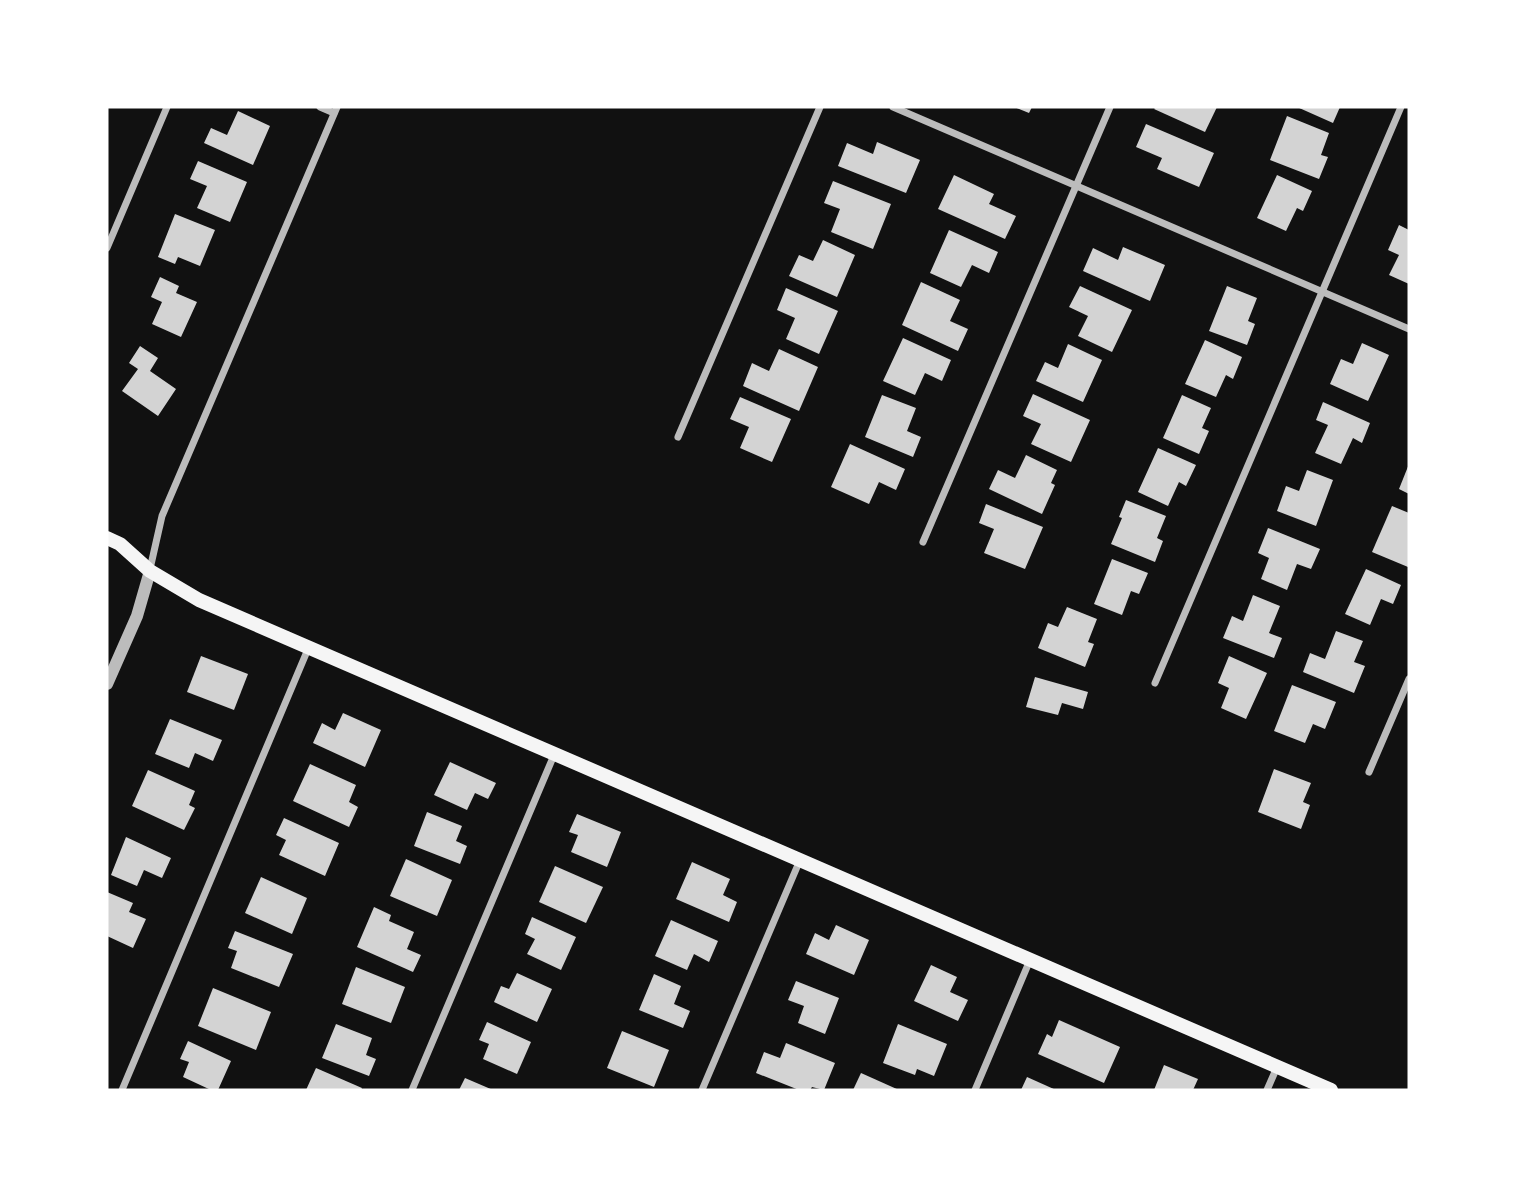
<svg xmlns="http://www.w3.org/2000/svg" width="1516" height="1197" font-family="'Noto Sans',sans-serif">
<rect width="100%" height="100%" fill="#111"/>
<g fill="#d3d3d3">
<polygon points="1014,107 1032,107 1029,113"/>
<polygon points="1156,107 1217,107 1205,132 1154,109"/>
<polygon points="1297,107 1340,107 1333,123"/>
<polygon points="238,111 270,126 253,165 204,143 211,128 227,135"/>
<polygon points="1287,116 1329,133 1321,155 1328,157 1319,179 1270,160"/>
<polygon points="1146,124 1214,153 1199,187 1157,169 1162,158 1136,147"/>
<polygon points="877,142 920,160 906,193 838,166 847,143 873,154"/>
<polygon points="198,161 247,182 230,222 197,208 207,186 190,179"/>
<polygon points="954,175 994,194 989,204 1016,216 1005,239 938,209"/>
<polygon points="1277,175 1312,191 1303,211 1297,208 1286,231 1257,218"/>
<polygon points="833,181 891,204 873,249 831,232 840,209 824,203"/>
<polygon points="175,214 215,230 200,266 178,257 175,264 158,257"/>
<polygon points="1399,225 1409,230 1409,284 1389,275 1399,255 1388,250"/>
<polygon points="949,230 998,252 989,273 972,265 961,287 930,273"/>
<polygon points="823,240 855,255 837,297 789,276 799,255 813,261"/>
<polygon points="1123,247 1165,265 1150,301 1083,271 1093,248 1118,260"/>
<polygon points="160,277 179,286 176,293 197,302 181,337 152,324 162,302 151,297"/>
<polygon points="921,282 960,300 950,321 968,329 958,351 902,325"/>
<polygon points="1080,286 1132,310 1112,352 1078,336 1088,316 1069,307"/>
<polygon points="1227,286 1257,298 1248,321 1255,324 1247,345 1209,331"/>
<polygon points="786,288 838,311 819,354 786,339 795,318 777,310"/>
<polygon points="903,338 951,360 942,381 925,373 915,395 883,381"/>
<polygon points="1205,340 1242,357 1233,379 1226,375 1216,397 1185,384"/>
<polygon points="1362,343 1389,355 1368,401 1330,384 1341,359 1353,364"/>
<polygon points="1068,344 1102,360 1083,402 1036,381 1045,362 1058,368"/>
<polygon points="140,346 158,358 150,371 176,389 158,416 122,391 138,369 129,363"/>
<polygon points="779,349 818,367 799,411 743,386 752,363 769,371"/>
<polygon points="1033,394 1090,420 1071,462 1031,444 1041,424 1023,416"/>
<polygon points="882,395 916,408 907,431 921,437 913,457 865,437"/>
<polygon points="1182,395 1211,408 1202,428 1209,431 1199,454 1163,438"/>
<polygon points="740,397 791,419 772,462 740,448 749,427 730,419"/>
<polygon points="1323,402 1370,423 1362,443 1353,438 1341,464 1315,453 1328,425 1316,420"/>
<polygon points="850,444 905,469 896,490 879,482 869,504 831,487"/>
<polygon points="1158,448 1196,465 1186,486 1179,482 1168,506 1138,492"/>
<polygon points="1026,455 1057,470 1051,483 1055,485 1042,514 989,489 998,470 1015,478"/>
<polygon points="1409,464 1409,494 1399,489"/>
<polygon points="1307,470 1333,480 1316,526 1277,511 1286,486 1299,491"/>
<polygon points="1126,500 1166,516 1157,538 1163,541 1155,562 1111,544 1122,518 1119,517"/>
<polygon points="986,504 1043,527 1025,569 984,553 994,529 979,523"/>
<polygon points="1392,506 1409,513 1408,567 1372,552"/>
<polygon points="1268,528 1320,549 1311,569 1297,564 1287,590 1261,579 1269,558 1258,553"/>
<polygon points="1112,559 1148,573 1139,594 1131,591 1122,615 1094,604"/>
<polygon points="1366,569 1401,585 1393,604 1381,599 1370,625 1345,614"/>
<polygon points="1253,595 1280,606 1269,633 1282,638 1274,658 1223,638 1232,616 1243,621"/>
<polygon points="1067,607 1097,619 1088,642 1094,644 1085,667 1038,648 1048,623 1058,627"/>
<polygon points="1336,631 1363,641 1354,662 1365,666 1354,693 1303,672 1310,653 1325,659"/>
<polygon points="201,656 248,674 234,710 187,692"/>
<polygon points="1229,656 1267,673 1246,719 1221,708 1229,688 1218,683"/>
<polygon points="1035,677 1088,692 1083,709 1062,703 1058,715 1026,707"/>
<polygon points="1292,685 1336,702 1325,729 1313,724 1305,743 1274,731"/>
<polygon points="343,713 381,730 365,767 313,743 322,723 335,730"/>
<polygon points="170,719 222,740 213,761 195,753 189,768 155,754"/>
<polygon points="450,762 496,783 488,799 475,793 467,810 434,795"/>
<polygon points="310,764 356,785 349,802 358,807 349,827 293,801"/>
<polygon points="1274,769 1311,783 1303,802 1310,805 1301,829 1258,812"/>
<polygon points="148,770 195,791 189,805 195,808 184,830 132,806"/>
<polygon points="427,812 462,826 456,841 467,846 460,864 414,846"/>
<polygon points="577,814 621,832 607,867 571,852 578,835 569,832"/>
<polygon points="284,818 339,843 325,876 279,855 286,840 276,835"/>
<polygon points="126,837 171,858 162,878 144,870 137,886 111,875"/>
<polygon points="406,859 452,880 437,916 390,896"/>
<polygon points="692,862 730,879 723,895 737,902 729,922 676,899"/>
<polygon points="555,866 603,887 586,923 539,902"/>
<polygon points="261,877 307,898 292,934 245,913"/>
<polygon points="107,892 133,903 129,912 146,919 133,948 107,936"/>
<polygon points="374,907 391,915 389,921 414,932 407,949 421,955 413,972 357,947"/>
<polygon points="532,917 576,937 561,970 527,954 535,939 525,934"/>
<polygon points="671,920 718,941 709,962 694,954 687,970 655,956"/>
<polygon points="836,925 869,940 854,975 806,954 815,933 829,940"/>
<polygon points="235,931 293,954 279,987 231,968 237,951 228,948"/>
<polygon points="931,965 957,977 950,992 968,1000 958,1021 914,1001"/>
<polygon points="356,967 405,987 391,1023 342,1004"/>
<polygon points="517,973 552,989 537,1022 494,1002 501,986 509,989"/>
<polygon points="654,974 681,986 674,1004 690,1011 683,1028 639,1010"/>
<polygon points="796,981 839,998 825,1034 798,1023 804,1006 788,1000"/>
<polygon points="213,988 271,1012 256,1050 198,1026"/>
<polygon points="1059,1020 1120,1047 1104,1083 1038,1054 1047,1034 1052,1037"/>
<polygon points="487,1022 531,1042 517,1074 483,1059 489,1044 479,1040"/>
<polygon points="336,1024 372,1038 366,1055 376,1059 369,1076 322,1058"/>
<polygon points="898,1024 947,1044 934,1076 917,1069 915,1075 883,1063"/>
<polygon points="622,1031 669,1050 654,1087 607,1068"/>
<polygon points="188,1041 231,1061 218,1090 211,1090 183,1077 189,1062 180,1059"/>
<polygon points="786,1043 835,1063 824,1090 812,1087 810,1090 799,1090 756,1073 764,1052 780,1058"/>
<polygon points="1164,1065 1198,1079 1193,1090 1154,1090"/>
<polygon points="316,1068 362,1088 361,1090 306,1090"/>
<polygon points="861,1073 899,1090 853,1090"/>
<polygon points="1027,1077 1056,1090 1021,1090"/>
<polygon points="465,1078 493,1090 459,1090"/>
</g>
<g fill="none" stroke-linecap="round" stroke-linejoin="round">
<g stroke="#bcbcbc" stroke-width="7">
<polyline points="320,107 334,113"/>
<polyline points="893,107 1409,329"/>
<polyline points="107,248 167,107"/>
<polyline points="678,437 820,107"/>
<polyline points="923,542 1110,107"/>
<polyline points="150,569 162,516 337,107"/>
<polyline points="1155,683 1401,107"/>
<polyline points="1369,772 1409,679"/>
<polyline points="122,1090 308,649"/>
<polyline points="412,1090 554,755"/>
<polyline points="702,1090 800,860"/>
<polyline points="975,1090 1030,960"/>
<polyline points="1267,1090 1277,1067"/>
</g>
<polyline stroke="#bcbcbc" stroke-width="12" points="107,684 137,616 150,571"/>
<polyline stroke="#f5f5f5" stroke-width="14" points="107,538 120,544 150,571 199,600 1331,1090"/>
</g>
<rect width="1516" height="1197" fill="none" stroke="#ffffff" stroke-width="217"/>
</svg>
